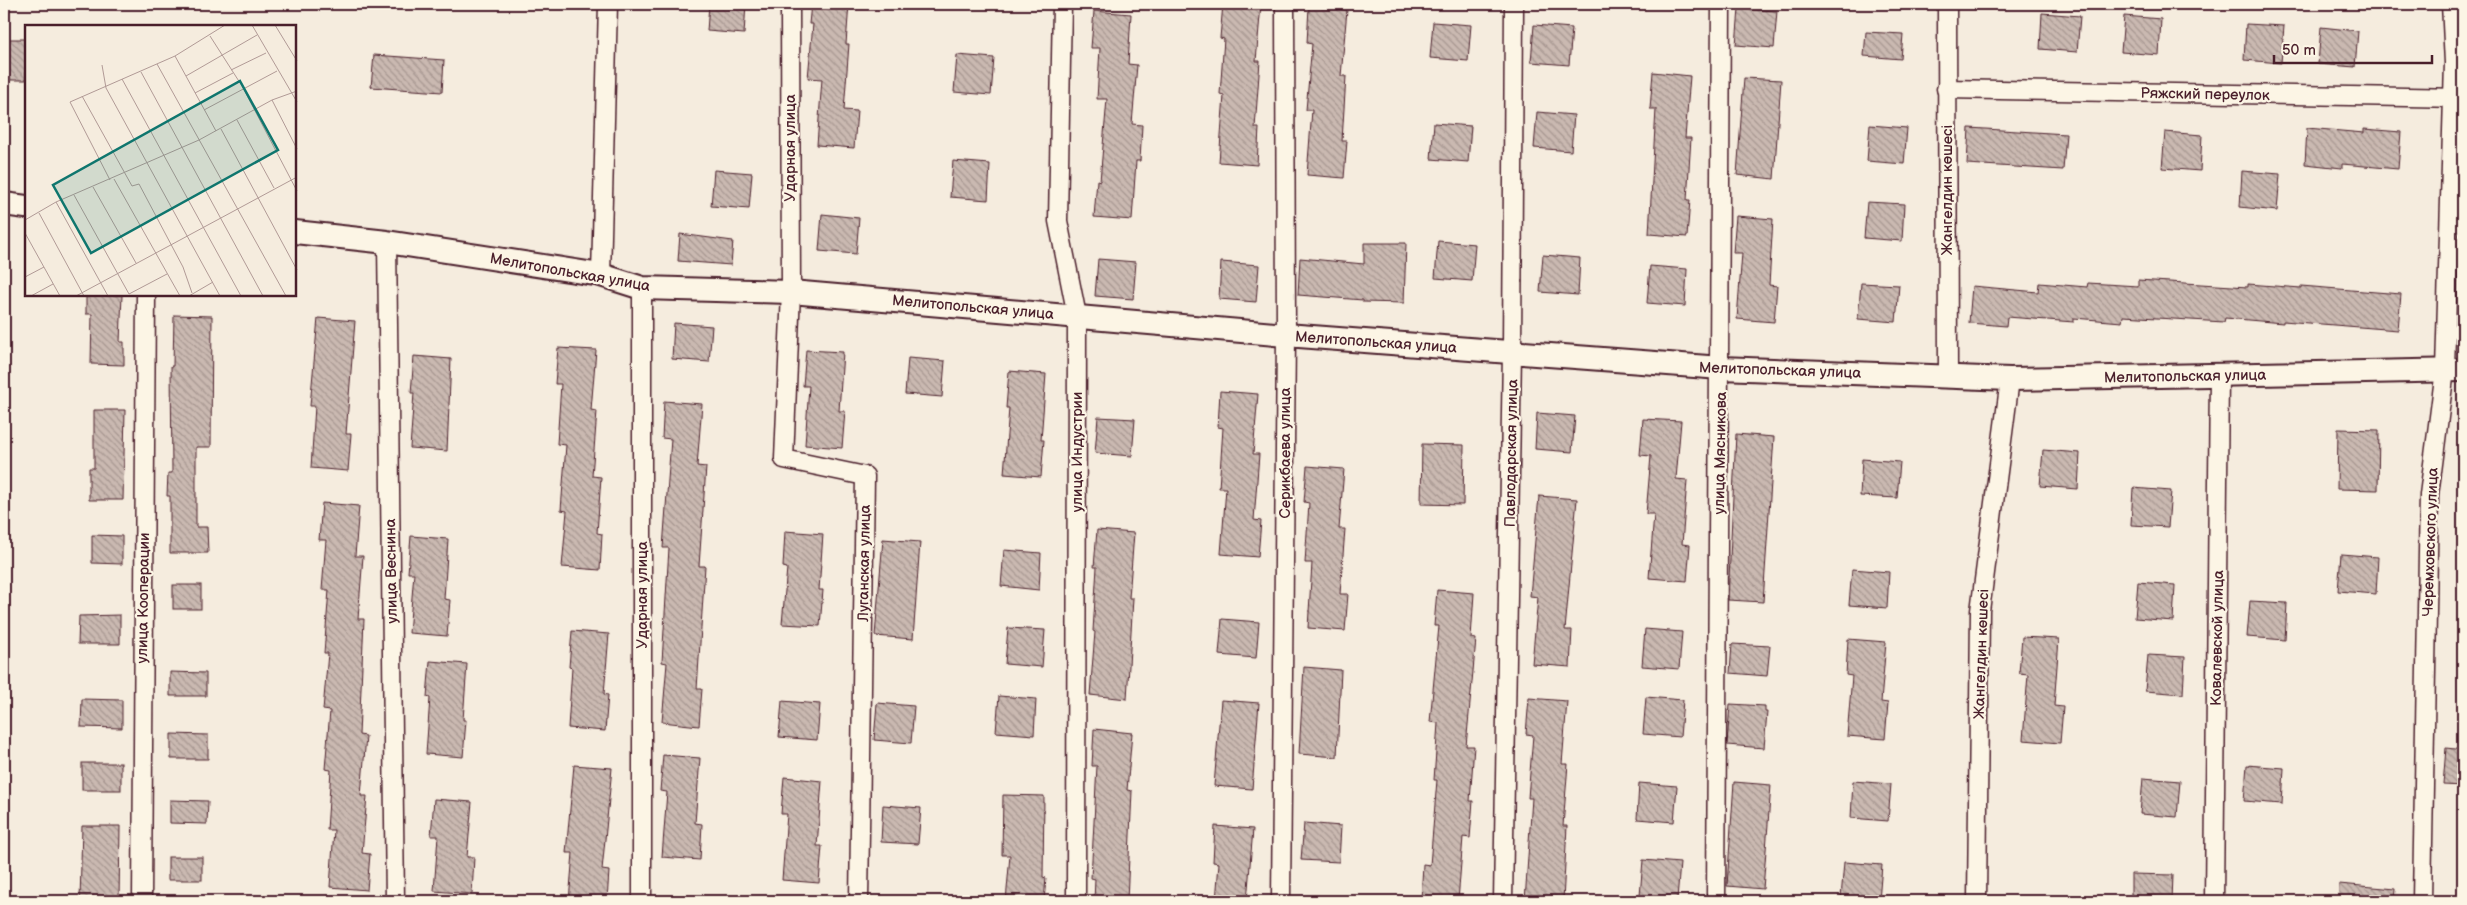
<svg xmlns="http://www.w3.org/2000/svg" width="2467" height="905" font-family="'Balsamiq Sans',sans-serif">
<defs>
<pattern id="building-back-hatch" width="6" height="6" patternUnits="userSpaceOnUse" patternTransform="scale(1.25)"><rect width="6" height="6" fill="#cab9b1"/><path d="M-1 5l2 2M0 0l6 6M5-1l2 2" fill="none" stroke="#a69690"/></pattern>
</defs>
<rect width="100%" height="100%" fill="#f5ecde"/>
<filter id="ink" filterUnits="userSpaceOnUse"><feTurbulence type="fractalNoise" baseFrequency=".02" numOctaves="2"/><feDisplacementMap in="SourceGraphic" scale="10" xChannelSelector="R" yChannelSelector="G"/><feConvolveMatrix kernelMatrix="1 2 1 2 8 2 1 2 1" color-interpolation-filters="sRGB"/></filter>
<g filter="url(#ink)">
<g fill="url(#building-back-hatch)" stroke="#4a1f2b">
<polygon points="709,4 746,4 744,34 707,31"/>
<polygon points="811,4 849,4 846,44 849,44 844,110 857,111 854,148 817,145 822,79 808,78 813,24 809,24"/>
<polygon points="1223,4 1261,5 1256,61 1260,61 1255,128 1259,128 1257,165 1219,162 1224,95 1220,94 1224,39 1220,38"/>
<polygon points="1309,7 1347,10 1341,76 1346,76 1342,141 1347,141 1344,178 1307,175 1312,110 1306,110 1312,44 1307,43"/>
<polygon points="1739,9 1777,11 1774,48 1736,45"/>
<polygon points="1094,11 1131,14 1128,64 1137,65 1132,124 1142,125 1140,161 1136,161 1132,220 1094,217 1097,180 1100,181 1107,99 1097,99 1100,48 1091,48"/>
<polygon points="2042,13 2080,16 2077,52 2040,49"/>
<polygon points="2124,16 2161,19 2159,55 2121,52"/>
<polygon points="1433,22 1471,25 1468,61 1430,58"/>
<polygon points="2246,24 2284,26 2281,63 2244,60"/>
<polygon points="1534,25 1572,28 1569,65 1531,62"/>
<polygon points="2321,27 2358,31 2355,67 2318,64"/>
<polygon points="1866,32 1903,34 1901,59 1864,56"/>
<rect x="4" y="39" width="22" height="41"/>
<polygon points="374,55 444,60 442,92 371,87"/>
<polygon points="957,55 994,58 991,95 954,92"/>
<polygon points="1653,72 1690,76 1685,138 1691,138 1687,200 1690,200 1687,237 1649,234 1656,109 1650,109"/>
<polygon points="1744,78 1781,80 1774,179 1737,175"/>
<polygon points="1537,112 1574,115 1571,151 1534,148"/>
<polygon points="1434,123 1471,126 1468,162 1431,159"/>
<polygon points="1870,125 1907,128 1904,164 1867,161"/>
<polygon points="1969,128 2066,134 2063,170 1967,164"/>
<polygon points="2307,128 2364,133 2364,129 2401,132 2398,169 2342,164 2342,168 2305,164"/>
<polygon points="2165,132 2202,135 2200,171 2162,168"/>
<polygon points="953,161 990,164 988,200 950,197"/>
<polygon points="714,170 752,173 749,209 711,206"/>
<polygon points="2242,171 2280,174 2277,211 2240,207"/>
<polygon points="1867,202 1904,204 1902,241 1864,238"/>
<polygon points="822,214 859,218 856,254 819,251"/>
<polygon points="1736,216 1773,219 1769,285 1777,286 1774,322 1737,319 1742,253 1733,253"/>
<polygon points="680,234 733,241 731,265 678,261"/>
<polygon points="1438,241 1475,244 1472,281 1435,278"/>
<polygon points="1364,243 1406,243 1404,303 1363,302 1363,300 1298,295 1300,258 1364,264"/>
<polygon points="1543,255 1580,258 1578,295 1540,292"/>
<polygon points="1098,259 1136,262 1133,299 1095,296"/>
<polygon points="1221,262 1259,265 1256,302 1219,299"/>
<polygon points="1650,266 1687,269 1685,306 1647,303"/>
<polygon points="2138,280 2248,287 2248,284 2301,288 2301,286 2401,294 2398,330 2283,321 2283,323 2225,318 2224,322 2123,316 2122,322 2074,318 2074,322 2007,317 2006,326 1969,323 1972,286 2038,292 2039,283 2087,287 2088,283 2138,286"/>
<polygon points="1861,283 1899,285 1896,322 1858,319"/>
<polygon points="86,295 122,295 120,342 124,342 124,365 91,364 92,314 86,314"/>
<polygon points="174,315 212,316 211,447 196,447 196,527 207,527 208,553 170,553 170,496 167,496 168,473 172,473 171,366 173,366"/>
<polygon points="318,318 355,321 346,434 351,434 348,471 311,468 315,406 310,406"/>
<polygon points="674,323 712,326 709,362 672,359"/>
<polygon points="558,348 596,350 591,410 597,411 592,476 601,477 597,533 602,534 600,570 562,567 567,511 561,510 566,445 557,444 561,384 555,384"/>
<polygon points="806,350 843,352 839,411 845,411 842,448 805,445 809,386 803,386"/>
<polygon points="414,356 451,359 447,451 410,448 414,393 411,393"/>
<polygon points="908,358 945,361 942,397 905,394"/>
<polygon points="1009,371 1046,374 1041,440 1044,440 1041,477 1004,474 1009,408 1006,408"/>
<polygon points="1220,391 1258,394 1253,454 1259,454 1254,520 1261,521 1258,557 1221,554 1226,488 1219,488 1223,428 1218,427"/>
<polygon points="664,401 702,404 697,466 706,467 699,566 705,566 697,689 702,689 699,726 662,722 667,663 662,662 669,548 663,548 671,439 662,438"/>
<polygon points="94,410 125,410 123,500 89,500 89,468 94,468"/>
<polygon points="1537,413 1575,416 1572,452 1535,449"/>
<polygon points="1098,417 1135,419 1132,456 1095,453"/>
<polygon points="1643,419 1681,421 1676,479 1687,480 1682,544 1690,545 1687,581 1649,578 1654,514 1646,514 1651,456 1640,455"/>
<polygon points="2338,429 2379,430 2378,490 2337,489"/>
<polygon points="1736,434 1774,437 1763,602 1728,600"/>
<polygon points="1422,444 1464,445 1463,505 1421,504"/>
<polygon points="2043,450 2080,453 2078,489 2040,486"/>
<polygon points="1862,459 1900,462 1897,498 1860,496"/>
<polygon points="1307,466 1344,469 1339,529 1345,529 1340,594 1348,594 1345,631 1308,628 1312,563 1305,563 1309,503 1304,502"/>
<polygon points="2133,488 2171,491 2168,527 2131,525"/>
<polygon points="1539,496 1577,499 1565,630 1572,630 1570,667 1532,664 1538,597 1530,596"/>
<polygon points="322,503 359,506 355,556 363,556 358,619 364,619 359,735 366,736 361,796 367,796 362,853 370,854 367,890 330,887 334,830 327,830 331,770 325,769 330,711 323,710 328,653 324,653 329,590 322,590 326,540 319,540"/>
<polygon points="1097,530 1134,533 1129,598 1133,598 1127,699 1090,695 1095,632 1093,631 1097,567 1094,567"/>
<polygon points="785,531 823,534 819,590 823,590 820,626 782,624 787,568 783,567"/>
<polygon points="92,535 122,536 122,564 92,563"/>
<polygon points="411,536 448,539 444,599 450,600 447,636 409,633 414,573 408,573"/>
<polygon points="883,539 920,542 913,639 875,636"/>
<polygon points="1004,550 1041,553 1039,590 1001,586"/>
<polygon points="2341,554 2378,557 2376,594 2338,591"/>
<polygon points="1852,569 1889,572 1887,608 1849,605"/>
<polygon points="2138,582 2175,585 2173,621 2135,618"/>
<rect x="173" y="585" width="28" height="24"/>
<polygon points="1437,590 1474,593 1471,638 1476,639 1466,746 1474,746 1470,801 1473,801 1470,838 1463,837 1458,901 1421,900 1423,864 1430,865 1437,780 1434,780 1438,723 1430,722 1439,626 1434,626"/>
<polygon points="2250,601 2287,603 2285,640 2247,637"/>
<polygon points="120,615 120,644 78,644 79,616"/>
<polygon points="1222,619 1259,622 1256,658 1219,655"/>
<polygon points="1008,628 1045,630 1042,667 1005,664"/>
<polygon points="1645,629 1682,632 1679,669 1642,666"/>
<polygon points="572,631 609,634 604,694 608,695 605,731 568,728 572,668 569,667"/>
<polygon points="2022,637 2059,639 2054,706 2063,707 2060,743 2023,740 2028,674 2019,673"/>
<polygon points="1848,639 1886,642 1881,702 1888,703 1885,739 1847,736 1852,676 1846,675"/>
<polygon points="1732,644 1770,646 1767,676 1730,673"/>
<polygon points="2148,655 2185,657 2183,694 2145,691"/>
<polygon points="430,661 467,664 463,720 466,720 463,757 426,754 430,698 427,697"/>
<polygon points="1304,667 1341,670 1337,757 1299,754"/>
<polygon points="170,672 206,673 206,696 170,696"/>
<polygon points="999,696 1036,699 1034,735 996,732"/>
<polygon points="1646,697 1683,700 1680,737 1643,734"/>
<polygon points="1529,698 1567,701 1562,764 1568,764 1563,826 1567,826 1563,901 1525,901 1532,798 1528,798 1533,735 1526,734"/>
<polygon points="82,699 122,700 122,728 81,727"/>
<polygon points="1221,700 1259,703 1252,789 1214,786"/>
<polygon points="782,701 820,704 817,740 779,737"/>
<polygon points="877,703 914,706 911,743 874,740"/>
<polygon points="1730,704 1765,706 1765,712 1767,712 1764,748 1727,745"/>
<polygon points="1094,729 1132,733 1127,790 1132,791 1127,901 1094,901 1095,879 1091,878 1097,766 1092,766"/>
<polygon points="171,734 208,735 208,759 171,759"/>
<polygon points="2446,748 2463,750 2463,786 2443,785"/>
<polygon points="663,755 700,758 695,823 702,824 700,860 662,857 667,792 660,791"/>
<rect x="82" y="763" width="39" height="27"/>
<polygon points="574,765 612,768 602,870 609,871 607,901 569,901 573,853 566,853"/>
<polygon points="2247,765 2284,768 2282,804 2244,801"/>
<polygon points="784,777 822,781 817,846 822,846 819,883 782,880 787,814 781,814"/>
<polygon points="2143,778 2180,781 2177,817 2140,814"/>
<polygon points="1853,781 1891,784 1888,821 1851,818"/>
<polygon points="1734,782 1771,785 1763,889 1727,886"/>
<polygon points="1639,783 1677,786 1674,822 1637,819"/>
<polygon points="1003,795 1044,796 1043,877 1046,878 1044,901 1006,901 1010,855 1002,855"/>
<polygon points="434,799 472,802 467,857 474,857 472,894 434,891 438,836 431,836"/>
<polygon points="170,800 208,801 207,824 170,823"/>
<polygon points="883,805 921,808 918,844 881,842"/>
<polygon points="1304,823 1341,826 1339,862 1301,860"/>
<polygon points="82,826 120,826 119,901 80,901"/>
<polygon points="1215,826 1253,829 1247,901 1216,901 1219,863 1213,862"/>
<rect x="168" y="857" width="34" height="23"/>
<polygon points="1643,860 1680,863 1677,899 1640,896"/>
<polygon points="1844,862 1882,865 1879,901 1841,898"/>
<polygon points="2131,874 2173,875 2172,901 2131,901"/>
<polygon points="2339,884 2396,889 2395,901 2338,901"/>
</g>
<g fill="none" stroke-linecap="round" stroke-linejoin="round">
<defs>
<g id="minor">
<polyline points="790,4 791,292 784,459 865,476 859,901"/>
<polyline points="1062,4 1058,221 1077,316 1076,901"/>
<polyline points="1947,4 1948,376"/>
<polyline points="1946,89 2463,98"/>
<polyline points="387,242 395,901"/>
<polyline points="601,275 608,4"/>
<polyline points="642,288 642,901"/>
<polyline points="142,901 146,295"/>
<polyline points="1281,901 1286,335 1285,4"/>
<polyline points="1503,901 1512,352 1514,4"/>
<polyline points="1716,901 1721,4"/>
<polyline points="1977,901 1980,611 2010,379"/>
<polyline points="2214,901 2219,375"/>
<polyline points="2422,901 2429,495 2445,370 2454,63 2451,4"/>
</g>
<g id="tertiary">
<polyline points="4,204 26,207"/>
<polyline points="295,232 387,242 601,275 642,288 791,292 1286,335 1721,368 2010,379 2463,370"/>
</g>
</defs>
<use href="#minor" stroke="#4a1f2b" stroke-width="21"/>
<use href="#tertiary" stroke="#4a1f2b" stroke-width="26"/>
<use href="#minor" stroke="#fcf5e5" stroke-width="18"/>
<use href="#tertiary" stroke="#fcf5e5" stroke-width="22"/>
</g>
</g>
<g text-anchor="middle" stroke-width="4.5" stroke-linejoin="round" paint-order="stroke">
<g font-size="15" fill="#4a1f2b" stroke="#fcf5e5">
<text transform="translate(2205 94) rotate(1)" y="5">Ряжский переулок</text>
<text transform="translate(790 148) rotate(-90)" y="5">Ударная улица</text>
<text transform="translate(1947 190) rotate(-90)" y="5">Жангелдин көшесі</text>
<text transform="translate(570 272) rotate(10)" y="5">Мелитопольская улица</text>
<text transform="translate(973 307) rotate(5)" y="5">Мелитопольская улица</text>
<text transform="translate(1376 342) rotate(4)" y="5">Мелитопольская улица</text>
<text transform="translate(1780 370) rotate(2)" y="5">Мелитопольская улица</text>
<text transform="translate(2185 376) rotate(-1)" y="5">Мелитопольская улица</text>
<text transform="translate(1077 452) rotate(-90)" y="5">улица Индустрии</text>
<text transform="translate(1285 453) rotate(-90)" y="5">Серикбаева улица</text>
<text transform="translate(1511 453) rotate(-89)" y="5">Павлодарская улица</text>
<text transform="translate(1720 453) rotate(-89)" y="5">улица Мясникова</text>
<text transform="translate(2430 542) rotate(-88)" y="5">Черемховского улица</text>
<text transform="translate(864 563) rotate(-89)" y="5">Луганская улица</text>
<text transform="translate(391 571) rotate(-91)" y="5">улица Веснина</text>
<text transform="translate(642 595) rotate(-90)" y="5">Ударная улица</text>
<text transform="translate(143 598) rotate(-89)" y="5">улица Кооперации</text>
<text transform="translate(2217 638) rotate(-89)" y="5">Ковалевской улица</text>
<text transform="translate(1981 654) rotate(-88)" y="5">Жангелдин көшесі</text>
</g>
</g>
<g transform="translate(25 25)">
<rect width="271" height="271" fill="#f5ecde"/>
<path fill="none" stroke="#b19a96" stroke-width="1" d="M227,0L272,77M250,0L272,36M185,11L217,61L272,166M150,31L191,106M132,39L261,271M77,40L81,63L195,271M206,45L241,28M116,47L238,271M161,51L232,10M97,54L216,271M170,68L208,48M57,71L107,161L114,159L158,242L167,268M247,75L272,124M179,85L252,46M212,95L249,163M196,104L272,245M89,154L155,271M85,155L45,77L150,31L200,0M68,162L111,238M49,170L104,269L142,249M31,177L83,271M14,188L59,271M0,195L31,177L174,115L247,75L272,66M0,208L35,271M0,252L19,242M6,271L28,259M51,271L272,152M164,271L188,257"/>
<path fill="#0f766e" fill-opacity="0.15" stroke="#0f766e" stroke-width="2.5" d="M215,56L253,125L66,228L28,160Z"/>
<rect width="271" height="271" fill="none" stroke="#4a1f2b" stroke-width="2.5"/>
</g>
<rect width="2467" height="905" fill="none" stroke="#fcf5e5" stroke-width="20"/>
<rect x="10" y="10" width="2447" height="885" fill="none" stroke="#4a1f2b" stroke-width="2" filter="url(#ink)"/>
<path d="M2274 55v8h158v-8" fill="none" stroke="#4a1f2b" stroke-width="2.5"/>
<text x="2282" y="55" font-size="15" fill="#4a1f2b" stroke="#fcf5e5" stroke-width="4" paint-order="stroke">50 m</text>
</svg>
